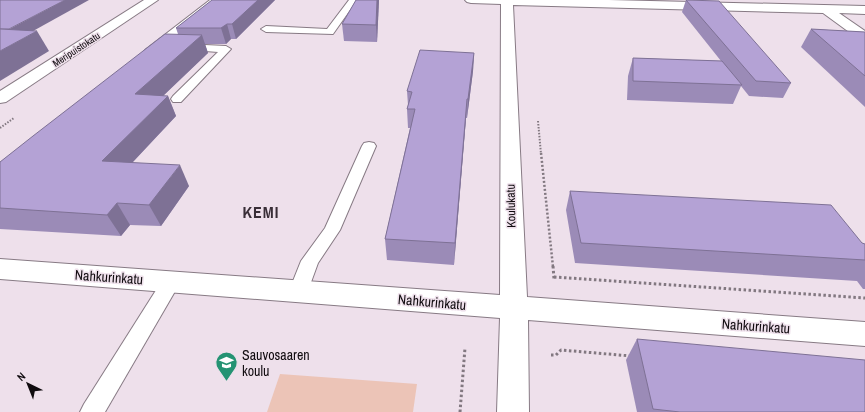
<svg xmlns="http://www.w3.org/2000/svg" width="865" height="412" font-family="'Archivo Narrow',sans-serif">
<rect width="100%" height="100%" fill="#eee0eb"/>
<polygon fill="#ecc4b7" points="280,374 417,384 413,412 267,412"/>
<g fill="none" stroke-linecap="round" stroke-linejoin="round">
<defs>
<g id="service">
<polygon points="349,0 357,0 333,34 266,32 261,29 266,26 327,29"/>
<polygon points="184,44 226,46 231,49 181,102 173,102 171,99 173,96 218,52 180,49 179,47"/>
<polygon points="369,142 374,143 376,146 340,230 318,263 306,296 299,299 292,296 289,291 301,261 325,228 362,146 364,143"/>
<polygon points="172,274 179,276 181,281 105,412 80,412 84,404 165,276"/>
</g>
<g id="minor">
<polygon points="144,0 158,0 6,102 0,103 0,91"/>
<polygon points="210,0 223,0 155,56 150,57 145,56 143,53 145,50"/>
<polygon points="465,0 609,0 865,6 865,14 839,13 865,31 865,41 860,40 823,13 513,5 527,297 865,322 865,346 528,320 529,412 497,412 500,318 0,279 0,259 500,295 501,4 471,3 467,2"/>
</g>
</defs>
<use href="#service" stroke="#877a84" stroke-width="2"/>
<use href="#minor" stroke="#877a84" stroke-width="2"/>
<g stroke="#827880" stroke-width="2" stroke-dasharray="1.5 1.5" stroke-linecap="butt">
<polyline points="538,121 541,154"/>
<polyline points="0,128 14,118"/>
</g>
<polyline stroke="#827880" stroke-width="2.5" stroke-dasharray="2 2" stroke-linecap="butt" points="541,153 553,267"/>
<g stroke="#827880" stroke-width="3" stroke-dasharray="2.5 2.5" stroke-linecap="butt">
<polyline points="553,266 554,279"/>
<polyline points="554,277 865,298"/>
<polyline points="551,355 556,355 561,350 631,356"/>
<polyline points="460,412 465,348"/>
</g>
<use href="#service" fill="#fff" fill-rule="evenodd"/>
<use href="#minor" fill="#fff" fill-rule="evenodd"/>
</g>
<g fill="#9b8bb7">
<polygon points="212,0 275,0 236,39 231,39 226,44 205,44 208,53 163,96 168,96 176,116 132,163 189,186 161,226 130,225 121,236 0,229 0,162 178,34 176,28"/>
<polygon points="356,0 379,0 377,42 344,41 342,24"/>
<polygon points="686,0 791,83 783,98 749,96 741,86 733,104 627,100 628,76 633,58 721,61 682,12"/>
<polygon points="811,29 865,32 865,107 801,47"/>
<polygon points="474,53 473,71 467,118 466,118 454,265 387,260 385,239 410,128 408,128 407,109 408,105 407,91"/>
<polygon points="570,191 865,244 865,289 863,289 857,281 575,263 566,210"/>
<polygon points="637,339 865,412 637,412 626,360"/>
</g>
<g fill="#7e7195">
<polygon points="65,0 89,0 6,46 0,34"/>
<polygon points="258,0 275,0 236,39 232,24"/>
<polygon points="377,0 379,0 377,42 376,25"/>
<polygon points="227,24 231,39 226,44 221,28"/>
<polygon points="37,31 49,51 0,81 0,51"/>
<polygon points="202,35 208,53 144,114 135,94"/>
<polygon points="474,53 473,71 467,118 468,99"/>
<polygon points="168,96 176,116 114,182 102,161"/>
<polygon points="467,99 466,118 454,265 455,243"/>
<polygon points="180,165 189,186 161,226 149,205"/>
<polygon points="117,203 130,225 121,236 107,215"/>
</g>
<g fill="#b4a2d5" stroke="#7e7195">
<polygon points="0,0 65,0 9,29 0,29"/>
<polygon points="212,0 258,0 232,24 227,24 221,28 176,28"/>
<polygon points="356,0 377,0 376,25 342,24"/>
<polygon points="686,0 719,1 791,83 756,81"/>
<polygon points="0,29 37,31 0,51"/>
<polygon points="811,29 865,32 865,76"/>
<polygon points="165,34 202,35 135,94 168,96 102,161 180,165 149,205 117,203 107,215 0,208 0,162 33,136"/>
<polygon points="420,50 474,53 468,99 467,99 455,243 385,239 415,109 407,109 412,92 407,91"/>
<polygon points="633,58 722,61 742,85 633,81"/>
<polygon points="570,191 831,205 862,243 865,244 865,260 581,243"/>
<polygon points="637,339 865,360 865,412 680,412 653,409"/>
</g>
<defs>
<symbol id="school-pin" viewBox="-11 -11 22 30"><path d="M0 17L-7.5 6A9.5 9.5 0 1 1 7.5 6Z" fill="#249373" stroke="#eee0eb"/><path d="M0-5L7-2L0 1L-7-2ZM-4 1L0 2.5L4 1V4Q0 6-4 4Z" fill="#fff"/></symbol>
</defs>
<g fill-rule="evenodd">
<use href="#school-pin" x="214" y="350" width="25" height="34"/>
</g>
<g text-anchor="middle" stroke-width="3" stroke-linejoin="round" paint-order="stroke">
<g font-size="10" fill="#100b0f" stroke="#eee0eb">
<text transform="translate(76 49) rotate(-33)" y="4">Meripuistokatu</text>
</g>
<g font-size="12" fill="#100b0f" stroke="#eee0eb">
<text transform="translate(511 206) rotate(-91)" y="4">Koulukatu</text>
</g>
<g font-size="14" fill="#100b0f" stroke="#eee0eb">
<text transform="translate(109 277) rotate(4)" y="5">Nahkurinkatu</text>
<text transform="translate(432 302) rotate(5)" y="5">Nahkurinkatu</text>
<text transform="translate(756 326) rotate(4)" y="5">Nahkurinkatu</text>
</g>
<g font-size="14" fill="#100b0f" stroke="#eee0eb" text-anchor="start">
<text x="242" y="360">Sauvosaaren<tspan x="242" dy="16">koulu</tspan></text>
</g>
<g font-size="16" font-weight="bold" letter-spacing="1" fill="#392e37" stroke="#eee0eb">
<text x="261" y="218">KEMI</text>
</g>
</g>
<g transform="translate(28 384) rotate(317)" stroke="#eee0eb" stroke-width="3" paint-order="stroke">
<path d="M0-3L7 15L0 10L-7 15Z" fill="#100b0f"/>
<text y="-6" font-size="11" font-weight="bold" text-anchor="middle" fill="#100b0f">N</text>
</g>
</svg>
